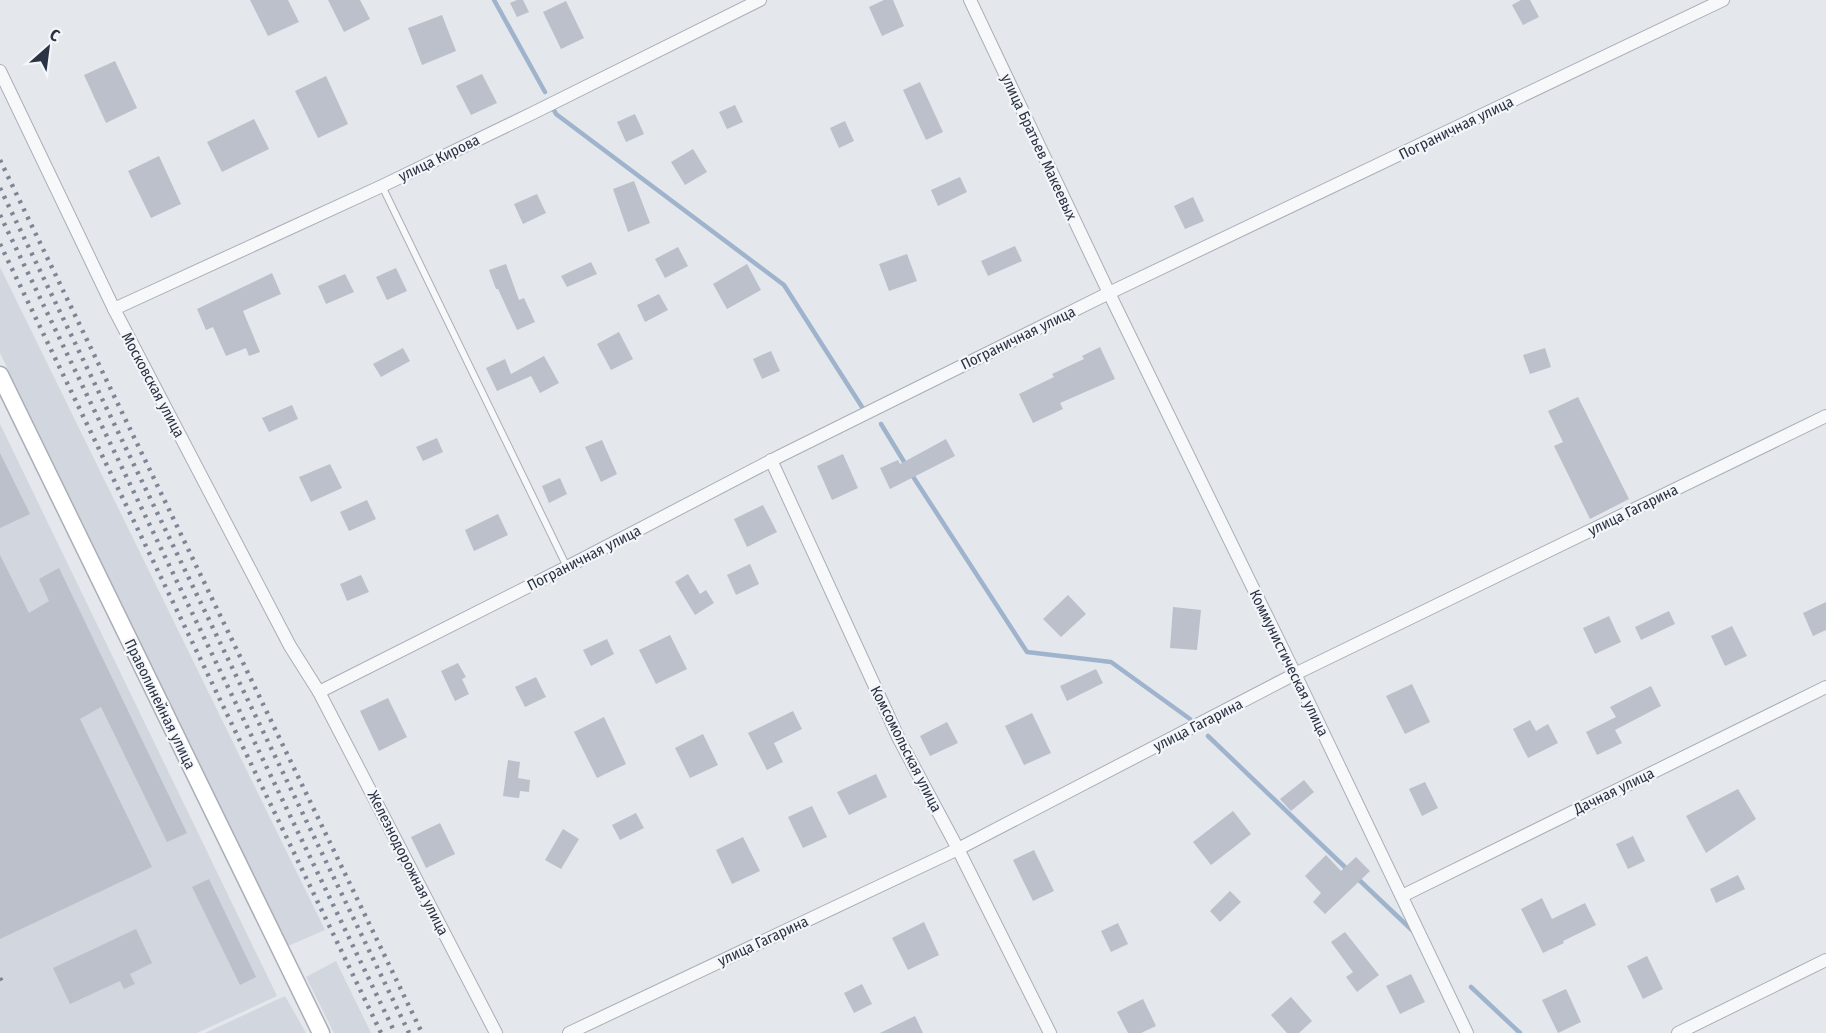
<svg xmlns="http://www.w3.org/2000/svg" width="1826" height="1033" font-family="'Fira Sans Condensed',sans-serif">
<rect width="100%" height="100%" fill="#e4e7ec"/>
<g fill="#d2d6de">
<polygon points="0,267 325,930 288,946 0,353"/>
<polygon points="0,424 277,996 197,1033 0,1033"/>
<polygon points="336,961 371,1033 334,1033 306,977"/>
<polygon points="285,996 306,1033 205,1033"/>
</g>
<g fill="none" stroke-linecap="round" stroke-linejoin="round">
<g stroke="#9fb4cc" stroke-width="4.5">
<polyline points="494,0 545,92"/>
<polyline points="553,108 556,114 784,285 862,407"/>
<polyline points="881,424 906,465"/>
<polyline points="910,472 1027,652 1111,662 1190,719"/>
<polyline points="1208,736 1349,871"/>
<polyline points="1356,877 1415,933"/>
<polyline points="1471,987 1520,1033"/>
</g>
</g>
<g fill="#bbc0ca">
<polygon points="250,0 288,0 299,22 268,36"/>
<polygon points="328,0 360,0 370,19 344,32"/>
<polygon points="517,0 523,0 529,12 517,17 510,3"/>
<polygon points="884,0 893,0 904,26 882,36 869,7"/>
<polygon points="1521,0 1530,0 1539,17 1523,25 1512,5"/>
<polygon points="566,1 584,38 561,49 543,12"/>
<polygon points="442,15 456,51 422,65 408,28"/>
<polygon points="115,61 137,108 106,123 84,75"/>
<polygon points="482,74 497,103 471,115 456,86"/>
<polygon points="326,76 348,124 318,138 295,91"/>
<polygon points="920,82 943,132 926,140 903,90"/>
<polygon points="735,105 743,122 727,129 719,112"/>
<polygon points="635,114 644,134 626,142 617,122"/>
<polygon points="254,119 269,149 222,172 207,142"/>
<polygon points="845,121 854,141 839,148 830,128"/>
<polygon points="693,149 707,172 685,185 671,162"/>
<polygon points="159,156 181,204 151,218 128,171"/>
<polygon points="960,177 967,192 938,206 931,190"/>
<polygon points="634,181 650,223 628,232 613,189"/>
<polygon points="537,194 546,213 523,224 514,204"/>
<polygon points="1193,197 1204,221 1185,229 1174,206"/>
<polygon points="1015,246 1022,261 988,276 981,261"/>
<polygon points="678,247 688,266 665,278 655,259"/>
<polygon points="907,254 917,281 889,291 879,264"/>
<polygon points="591,262 597,274 567,287 561,276"/>
<polygon points="506,264 519,300 524,298 535,322 517,330 498,289 496,289 489,270"/>
<polygon points="747,264 761,290 727,309 713,284"/>
<polygon points="396,268 407,291 387,300 376,277"/>
<polygon points="272,273 281,294 243,311 260,352 249,356 246,348 226,356 213,327 206,330 197,309"/>
<polygon points="345,274 354,292 326,304 318,286"/>
<polygon points="659,294 668,310 645,322 637,305"/>
<polygon points="619,332 633,359 611,370 597,344"/>
<polygon points="1100,347 1115,379 1060,403 1063,409 1033,423 1019,394 1054,377 1052,374 1084,359 1082,356"/>
<polygon points="403,348 410,361 381,377 373,364"/>
<polygon points="1545,348 1551,367 1530,374 1523,355"/>
<polygon points="771,351 780,371 762,379 753,359"/>
<polygon points="544,356 559,383 540,393 531,376 497,391 486,368 505,359 511,374"/>
<polygon points="1578,397 1629,499 1590,519 1554,446 1563,442 1548,411"/>
<polygon points="292,405 298,419 269,432 262,418"/>
<polygon points="437,438 443,452 423,461 416,447"/>
<polygon points="946,439 955,456 890,489 880,468 898,460 900,464"/>
<polygon points="602,440 617,474 601,482 585,447"/>
<polygon points="0,453 30,514 0,528"/>
<polygon points="843,454 858,488 832,500 817,466"/>
<polygon points="330,464 342,488 311,502 299,477"/>
<polygon points="560,478 567,494 549,503 542,486"/>
<polygon points="367,500 376,519 349,531 340,512"/>
<polygon points="763,505 777,532 747,547 734,519"/>
<polygon points="498,514 508,535 474,551 465,530"/>
<polygon points="0,555 29,613 49,601 39,579 59,568 187,833 167,842 101,707 80,719 152,867 0,939"/>
<polygon points="750,564 759,584 736,595 727,575"/>
<polygon points="688,574 700,594 706,590 714,603 695,615 675,582"/>
<polygon points="361,575 369,592 347,601 340,584"/>
<polygon points="1068,595 1086,614 1061,637 1043,619"/>
<polygon points="1826,602 1826,630 1813,636 1803,613"/>
<polygon points="1173,607 1201,610 1197,650 1170,648"/>
<polygon points="1669,611 1675,624 1641,640 1635,627"/>
<polygon points="1609,616 1621,642 1595,654 1583,628"/>
<polygon points="1732,626 1747,656 1725,666 1711,636"/>
<polygon points="670,635 687,669 656,684 639,650"/>
<polygon points="607,639 614,654 591,666 583,650"/>
<polygon points="458,663 466,677 462,679 469,694 455,701 441,671"/>
<polygon points="1096,669 1103,683 1067,701 1060,686"/>
<polygon points="536,677 546,697 525,707 515,687"/>
<polygon points="1412,684 1430,722 1405,734 1386,696"/>
<polygon points="1651,686 1661,706 1615,730 1622,743 1597,755 1586,732 1616,717 1610,707"/>
<polygon points="388,698 407,737 379,751 360,711"/>
<polygon points="793,711 802,729 774,743 783,762 767,770 748,733"/>
<polygon points="1032,713 1051,753 1024,765 1005,726"/>
<polygon points="604,717 626,764 597,778 574,732"/>
<polygon points="1530,720 1536,731 1548,724 1558,743 1528,758 1513,729"/>
<polygon points="947,722 958,743 930,756 920,736"/>
<polygon points="703,734 718,765 690,778 675,748"/>
<polygon points="508,760 520,762 518,778 530,780 529,792 520,791 519,798 503,796"/>
<polygon points="876,774 887,797 849,815 837,792"/>
<polygon points="1304,780 1314,792 1291,811 1280,799"/>
<polygon points="1425,782 1438,808 1422,816 1409,789"/>
<polygon points="1738,789 1756,819 1706,853 1686,816"/>
<polygon points="812,806 827,837 803,848 788,817"/>
<polygon points="1233,811 1251,834 1211,865 1193,842"/>
<polygon points="636,813 644,828 620,840 612,825"/>
<polygon points="440,823 455,854 426,868 411,837"/>
<polygon points="563,829 579,839 561,869 545,860"/>
<polygon points="1633,836 1645,861 1628,869 1616,844"/>
<polygon points="743,837 760,871 732,884 716,850"/>
<polygon points="1034,850 1054,891 1033,901 1013,860"/>
<polygon points="1326,855 1341,871 1356,857 1370,871 1325,914 1313,902 1321,893 1305,876"/>
<polygon points="1738,875 1745,889 1716,903 1710,889"/>
<polygon points="209,879 256,977 240,985 192,887"/>
<polygon points="1230,891 1241,902 1220,922 1210,911"/>
<polygon points="1542,898 1552,919 1585,903 1596,925 1563,941 1564,943 1543,953 1521,909"/>
<polygon points="924,922 939,955 908,970 892,938"/>
<polygon points="1118,923 1128,944 1111,952 1101,931"/>
<polygon points="136,929 152,963 130,974 135,984 124,989 120,981 70,1004 53,968"/>
<polygon points="1345,932 1379,975 1357,992 1346,977 1353,972 1331,942"/>
<polygon points="1647,956 1663,989 1643,999 1627,966"/>
<polygon points="1411,974 1425,1002 1400,1014 1386,986"/>
<polygon points="862,984 872,1004 854,1013 844,993"/>
<polygon points="1566,989 1581,1022 1558,1033 1542,1000"/>
<polygon points="1291,997 1312,1021 1299,1033 1287,1033 1271,1015"/>
<polygon points="1143,999 1156,1026 1141,1033 1128,1033 1117,1012"/>
<polygon points="915,1016 923,1033 880,1033"/>
</g>
<g fill="none" stroke-linecap="round" stroke-linejoin="round">
<defs>
<polyline id="service" points="382,186 567,567"/>
<g id="minor">
<polyline points="970,0 1109,293 1295,674 1467,1033"/>
<polyline points="0,71 114,309 290,646 319,692 496,1033"/>
<polyline points="114,309 382,186 533,113 760,0"/>
<polyline points="771,460 899,739 958,849 1050,1033"/>
<polyline points="319,692 567,567 780,456 1109,293 1723,0"/>
<polyline points="1402,896 1826,687"/>
<polyline points="569,1033 958,849 1295,674 1826,416"/>
<polyline points="1678,1033 1826,960"/>
</g>
<polyline id="secondary" points="0,375 321,1033"/>
</defs>
<use href="#service" stroke="#a9aeb7" stroke-width="8"/>
<use href="#minor" stroke="#a9aeb7" stroke-width="14"/>
<use href="#secondary" stroke="#a9aeb7" stroke-width="19"/>
<use href="#service" stroke="#f7f8fa" stroke-width="6"/>
<use href="#minor" stroke="#f7f8fa" stroke-width="12"/>
<use href="#secondary" stroke="#fff" stroke-width="16"/>
<g stroke="#7d8696" stroke-width="4.5" stroke-dasharray="3 6" stroke-linecap="butt">
<polyline points="0,160 422,1033"/>
<polyline points="0,188 409,1033"/>
<polyline points="0,215 395,1033"/>
<polyline points="0,244 381,1033"/>
<polyline points="0,978 4,986"/>
</g>
</g>
<g text-anchor="middle" stroke-width="4.5" stroke-linejoin="round" paint-order="stroke">
<g font-size="15" fill="#2b3445" stroke="#f4f6f9">
<text transform="translate(1456 128) rotate(-26)" y="5">Пограничная улица</text>
<text transform="translate(1039 147) rotate(65)" y="5">улица Братьев Макеевых</text>
<text transform="translate(439 158) rotate(-26)" y="5">улица Кирова</text>
<text transform="translate(1018 338) rotate(-26)" y="5">Пограничная улица</text>
<text transform="translate(153 385) rotate(62)" y="5">Московская улица</text>
<text transform="translate(1633 510) rotate(-26)" y="5">улица Гагарина</text>
<text transform="translate(584 558) rotate(-27)" y="5">Пограничная улица</text>
<text transform="translate(1289 663) rotate(64)" y="5">Коммунистическая улица</text>
<text transform="translate(160 704) rotate(64)" y="5">Праволинейная улица</text>
<text transform="translate(1198 725) rotate(-27)" y="5">улица Гагарина</text>
<text transform="translate(906 749) rotate(63)" y="5">Комсомольская улица</text>
<text transform="translate(1614 791) rotate(-26)" y="5">Дачная улица</text>
<text transform="translate(408 863) rotate(63)" y="5">Железнодорожная улица</text>
<text transform="translate(763 941) rotate(-25)" y="5">улица Гагарина</text>
</g>
</g>
<g transform="translate(48 48) rotate(28)" stroke="#f4f6f9" stroke-width="4.5" paint-order="stroke">
<path d="M0-4.5L10 22L0 15L-10 22Z" fill="#2b3445"/>
<text y="-9" font-size="16" font-weight="bold" text-anchor="middle" fill="#2b3445">С</text>
</g>
</svg>
